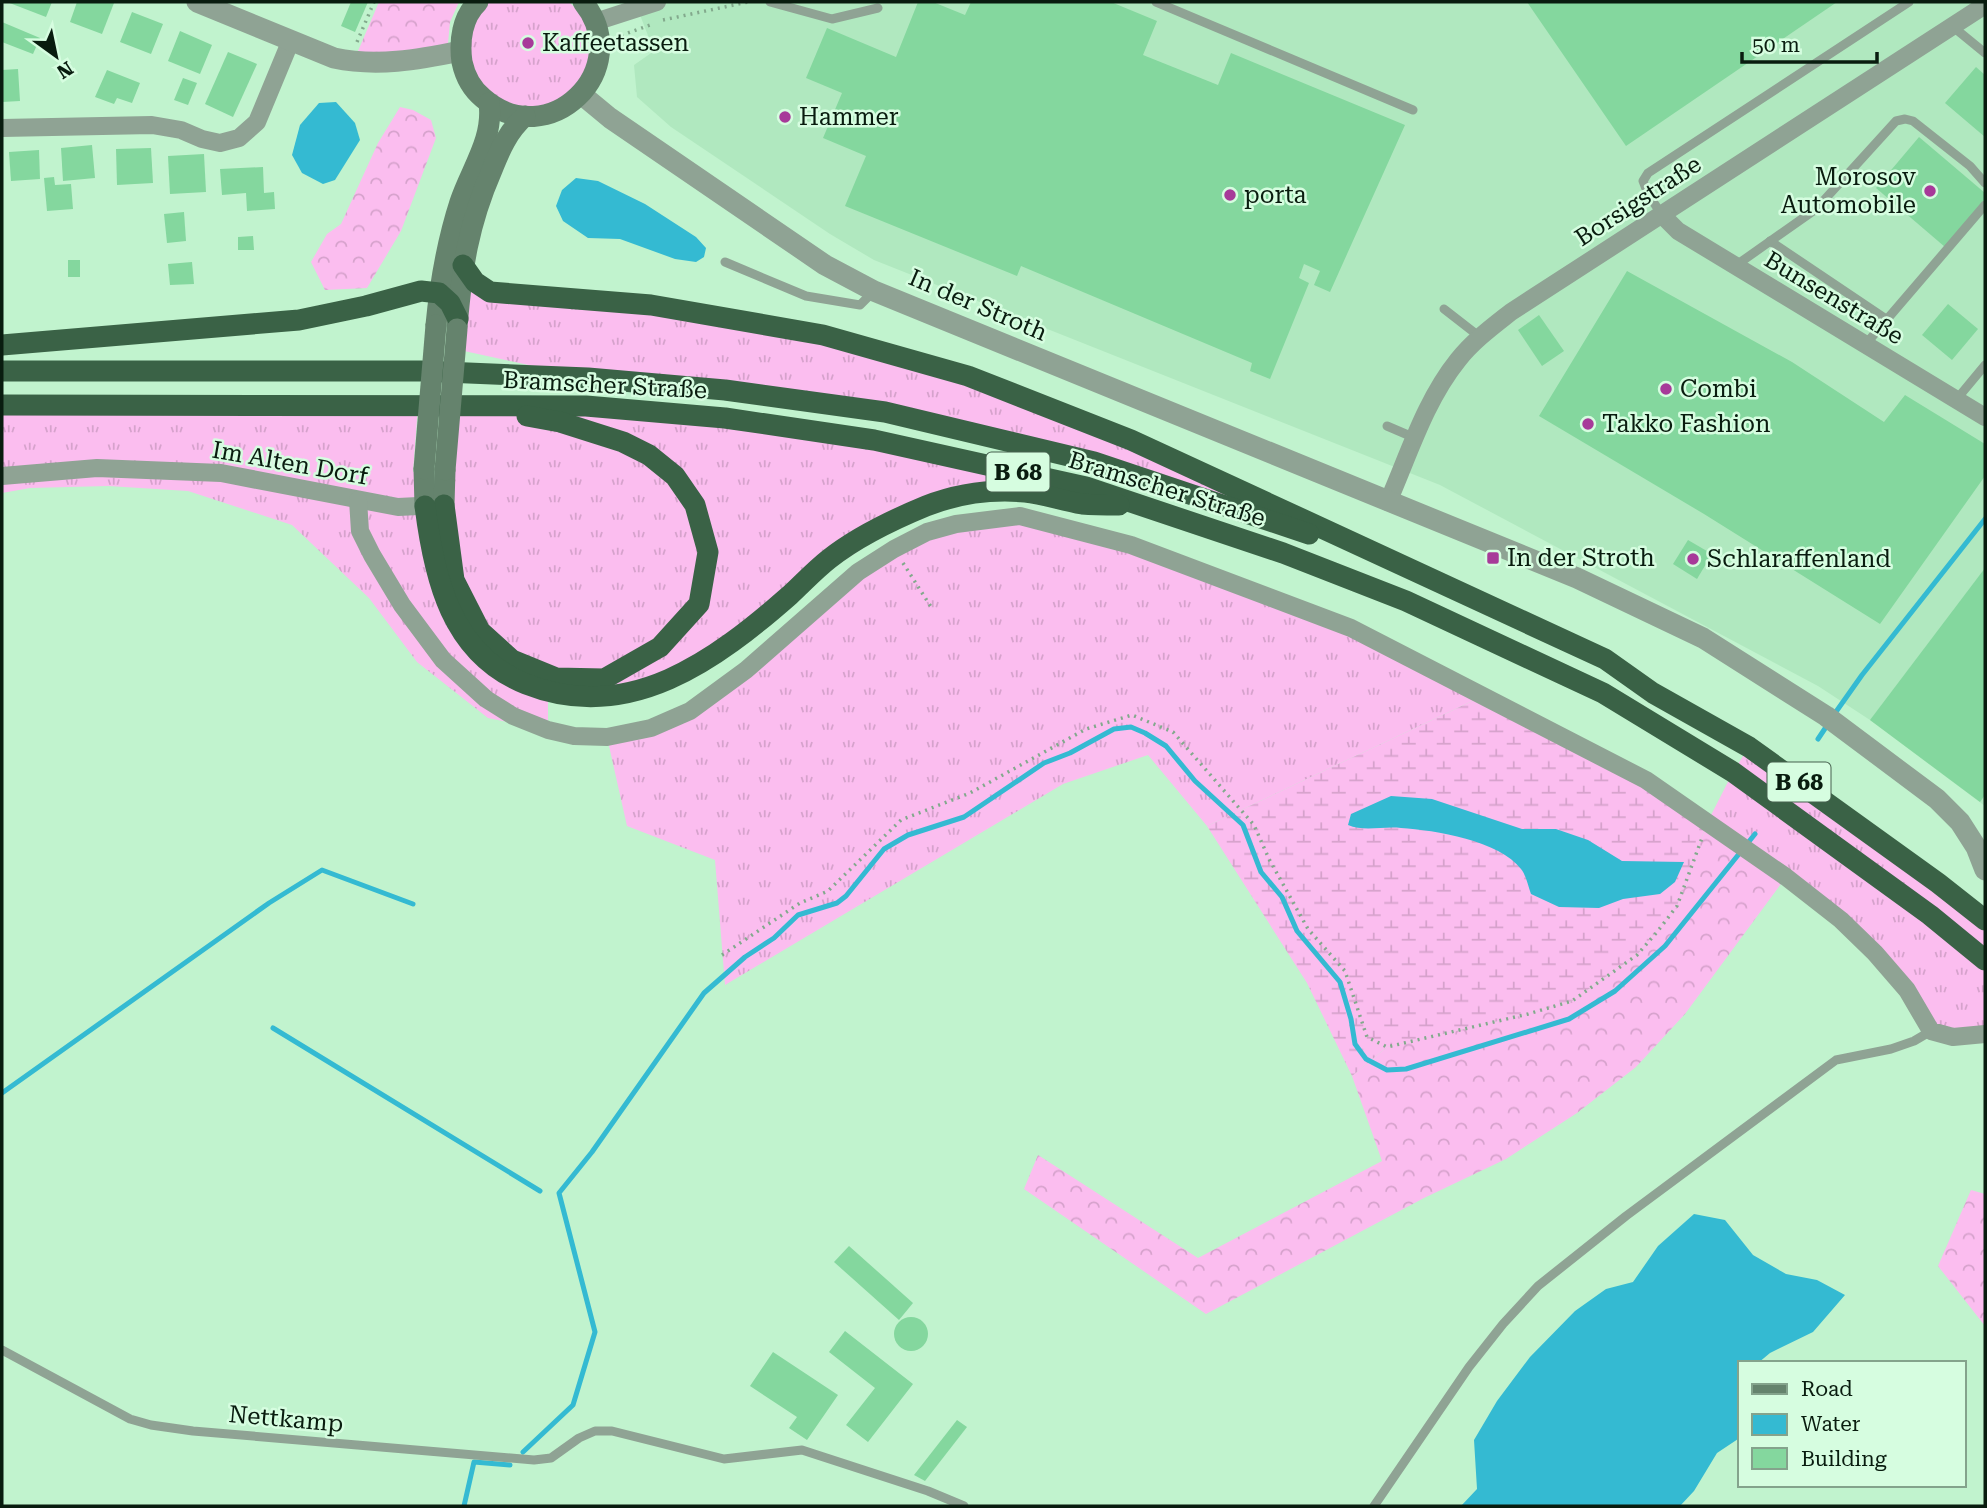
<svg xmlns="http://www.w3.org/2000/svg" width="1987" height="1508" font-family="'Roboto Serif',serif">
<defs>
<pattern id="grass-tufts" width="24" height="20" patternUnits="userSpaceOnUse" patternTransform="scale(1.75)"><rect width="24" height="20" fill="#fbbdef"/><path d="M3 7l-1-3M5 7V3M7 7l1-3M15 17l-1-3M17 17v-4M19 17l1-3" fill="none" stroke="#d6a2cc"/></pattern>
<pattern id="forest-crowns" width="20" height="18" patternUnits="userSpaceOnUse" patternTransform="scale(1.75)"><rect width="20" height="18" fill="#fbbdef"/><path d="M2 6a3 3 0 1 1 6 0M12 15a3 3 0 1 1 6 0" fill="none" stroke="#d6a2cc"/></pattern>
<pattern id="wetland-marsh" width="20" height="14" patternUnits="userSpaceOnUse" patternTransform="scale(1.75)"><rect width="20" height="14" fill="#fbbdef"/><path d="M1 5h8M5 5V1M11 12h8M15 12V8" fill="none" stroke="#d6a2cc"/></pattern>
</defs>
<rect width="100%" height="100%" fill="#c1f3ce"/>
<polygon fill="#b0e8bf" points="635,2 1985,2 1985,806 1870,720 1818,686 1440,485 874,260 830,234 671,127 637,97 634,65 654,51"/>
<g fill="url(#grass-tufts)">
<path d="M489,2H569C584,15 593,35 589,54C588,61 587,69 585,75C581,85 568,96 558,100C552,102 545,107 538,108C523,111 510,105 498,97C462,73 459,33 489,2Z"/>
<polygon points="463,265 475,282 651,305 968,376 1420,572 1094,462 885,412 588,378 455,349"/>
<polygon points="2,405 418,406 413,472 424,469 440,588 548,693 548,730 488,718 417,662 369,598 292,525 188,491 108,486 30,488 2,493"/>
<polygon points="462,406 725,418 1086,487 1025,492 929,505 788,597 632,694 512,660 454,580 445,470"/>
<polygon points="1020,516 1351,628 1483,696 1207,826 1148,755 1063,784 725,985 715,860 627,826 607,737 690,711 894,549"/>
<polygon points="1749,747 1985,920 1985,1034 1931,1031 1875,953 1707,823 1733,772"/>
</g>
<g fill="url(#forest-crowns)">
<polygon points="379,2 459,2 450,22 447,54 355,58"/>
<polygon points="400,107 413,110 431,120 436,138 401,231 367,288 325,290 311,262 327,234 341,224 378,143"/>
<polygon points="1707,823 1786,877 1685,1014 1636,1067 1577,1113 1506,1159 1424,1198 1206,1314 1024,1189 1038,1155 1198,1258 1382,1161 1352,1076 1387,1047 1528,1014 1572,1001 1637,955 1677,906"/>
<polygon points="1971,1190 1985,1194 1985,1326 1938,1266"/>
</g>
<polygon fill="url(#wetland-marsh)" points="1483,696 1707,823 1677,906 1637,955 1604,978 1572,1001 1528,1014 1387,1047 1352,1076 1307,983 1207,826"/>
<g fill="#34bad2">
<polygon points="336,102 355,123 360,140 335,180 323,184 302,173 292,155 300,125 319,103"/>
<polygon points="576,178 598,181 645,204 696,237 706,248 704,257 696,262 675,259 620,239 588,238 563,221 556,206 562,190"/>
<path d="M1391,796L1432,799L1522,829H1556L1588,840L1622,861L1684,862L1675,882L1660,894L1623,899L1599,908L1559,907L1531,894C1528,886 1526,875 1521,869C1500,841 1435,830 1401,828C1383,826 1364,832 1348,825L1351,814Z"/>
<polygon points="1694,1214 1725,1220 1753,1255 1786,1274 1817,1280 1845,1295 1813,1332 1770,1353 1758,1363 1740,1363 1738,1439 1717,1453 1694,1491 1680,1506 1461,1506 1477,1489 1474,1440 1497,1401 1530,1357 1575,1311 1606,1289 1633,1282 1658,1246"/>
</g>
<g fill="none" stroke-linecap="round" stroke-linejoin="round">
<g stroke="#34bad2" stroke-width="5">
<polyline points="1833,716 1862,675 1985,519"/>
<polyline points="1818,739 1828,724"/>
<polyline points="273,1028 540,1191"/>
<polyline points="2,1093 269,903 322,870 413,904"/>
<polyline points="523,1452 573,1405 595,1332 559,1193 592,1152 704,993 745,957 774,938 798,915 837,903 846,896 884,849 908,835 964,817 1044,763 1070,753 1114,729 1131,727 1145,733 1166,746 1195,781 1243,825 1261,872 1282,897 1297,931 1340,982 1351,1019 1355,1044 1366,1059 1387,1070 1406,1069 1569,1019 1615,991 1665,946 1755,834"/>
<polyline points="464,1506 474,1462 510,1465"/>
</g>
</g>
<g fill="#84d79e">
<polygon points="7,2 52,2 46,17"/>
<polygon points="77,2 114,3 102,34 70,22"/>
<polygon points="351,2 368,2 355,32 341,26"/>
<polygon points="918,2 933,2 965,15 971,2 1111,2 1157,21 1143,55 1218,85 1231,53 1405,125 1330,292 1314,285 1320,271 1304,264 1299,278 1309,283 1270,379 1250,371 1252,363 1021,266 1017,276 845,206 866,156 823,138 842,93 806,78 827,28 896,57"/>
<polygon points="1527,2 1837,2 1626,146"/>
<polygon points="132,12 163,24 151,54 120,42"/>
<polygon points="2,22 40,38 33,54 2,42"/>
<polygon points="180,31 212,45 200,74 168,61"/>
<polygon points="228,52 257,64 233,117 205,104"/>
<polygon points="1976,67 1985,75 1985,137 1945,103"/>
<polygon points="18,69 20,101 2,102 2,70"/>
<polygon points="107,70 140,83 132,103 117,98 114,104 95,97"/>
<polygon points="183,78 197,83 188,105 174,100"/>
<polygon points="1919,137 1985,193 1985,199 1945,247 1876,188"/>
<polygon points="92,145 95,178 63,181 61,148"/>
<polygon points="151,148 153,183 117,185 116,149"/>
<polygon points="39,150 40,179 11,181 9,152"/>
<polygon points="204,154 206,192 170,194 168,156"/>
<polygon points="263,167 264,193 274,192 275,209 247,211 246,193 222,195 220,169"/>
<polygon points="54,177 55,185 71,184 73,209 47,211 44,178"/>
<polygon points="184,212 186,241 167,243 164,214"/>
<polygon points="253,236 254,250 238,250 238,237"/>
<rect x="68" y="260" width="12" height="17"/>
<polygon points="192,262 194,284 170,285 168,264"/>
<polygon points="1627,271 1792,362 1884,422 1905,395 1985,444 1985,476 1880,624 1704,514 1539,416"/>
<polygon points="1948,304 1978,329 1952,360 1922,335"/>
<polygon points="1539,315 1564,351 1542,366 1518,330"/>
<polygon points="1688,540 1712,554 1697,579 1673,564"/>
<polygon points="1985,568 1985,795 1980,802 1870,720"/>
<polygon points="849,1246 913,1303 899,1320 834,1262"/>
<circle cx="911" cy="1334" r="17"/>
<polygon points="845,1331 913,1384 868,1442 846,1425 875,1388 829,1352"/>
<polygon points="773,1352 838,1395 807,1440 789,1428 797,1417 750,1386"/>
<polygon points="957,1420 967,1427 925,1481 914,1475"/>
</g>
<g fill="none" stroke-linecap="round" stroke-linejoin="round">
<g stroke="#82a98c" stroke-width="3.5" stroke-dasharray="2 5" stroke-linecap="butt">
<polyline points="663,20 748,2"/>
<polyline points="616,40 625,34 653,24"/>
<polyline points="357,42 374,2"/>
<polyline points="903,563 933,610"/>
<polyline points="722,955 800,903 828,891 901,820 970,793 1086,729 1132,715 1173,732 1254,825 1269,859 1308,929 1345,971 1367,1037 1387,1047 1528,1014 1572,1001 1637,955 1657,932 1677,906 1702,838"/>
</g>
<g stroke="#8fa394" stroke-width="9">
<polyline points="770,2 832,19 878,8"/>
<polyline points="1156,2 1413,110"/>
<polyline points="1952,26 1985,53"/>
<polyline points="1662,215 1648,194 1643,181 1648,173 1909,2"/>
<polyline points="1770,241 1886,319"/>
<polyline points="725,262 806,296 860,305 873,292"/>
<polyline points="1735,266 1816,209 1896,121 1905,119 1913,121 1970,166 1985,183"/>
<polyline points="1444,309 1480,337"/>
<polyline points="1865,345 1985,205"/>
<polyline points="1956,400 1985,365"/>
<polyline points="1387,426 1415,438"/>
<polyline points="2,1350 130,1419 151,1425 193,1431 534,1460 551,1458 579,1438 595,1431 612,1431 724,1459 802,1450 928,1491 964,1506"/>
<polyline points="1374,1506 1469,1367 1503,1324 1538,1286 1626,1216 1836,1060 1891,1049 1914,1041 1931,1031"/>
</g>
<g stroke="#8fa394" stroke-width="18">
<polyline points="595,22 657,2"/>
<polyline points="2,128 152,125 181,130 202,139 220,143 239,138 257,122 291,40"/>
<polyline points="1662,215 1678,231 1985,417"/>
<polyline points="2,476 97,468 221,473 398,507 439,505"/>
<polyline points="358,500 360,531 372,555 402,605 443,660 486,699 513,716 548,730 574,736 607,737 651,728 690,711 746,670 858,572 894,549 927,532 956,524 1020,516 1131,545 1351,628 1646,780 1786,877 1841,920 1875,953 1907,990 1931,1031 1953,1037 1985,1034"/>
<path d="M1388,502C1409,454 1425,401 1458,360C1473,341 1492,327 1511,312L1985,5"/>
</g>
<g stroke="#8fa394" stroke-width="21">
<path d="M197,2L334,58C376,67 418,60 460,51"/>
<polyline points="581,94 610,118 825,265 874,291 1577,578 1703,638 1826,716 1937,799 1960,822 1976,847 1985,870"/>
</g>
<g stroke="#65836d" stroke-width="21">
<path d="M478,2C462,17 459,41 462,62C465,76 472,89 483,98C548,155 637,69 583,2"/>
<path d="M436,325C440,283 447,242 460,202C471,169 494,139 489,103"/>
<path d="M457,327C462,268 468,225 492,170C500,150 508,131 525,116"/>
<polyline points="424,469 425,506"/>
<polyline points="444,505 445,470"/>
</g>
<g stroke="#3a6246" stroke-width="21">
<polyline points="463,265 475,282 490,292 651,305 823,335 968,376 1131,440 1605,659 1653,693 1749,747 1938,883 1985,920"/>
<polyline points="2,345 299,320 366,306 421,291 439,293 450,303 458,319"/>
<polyline points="2,371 421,371 588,378 725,390 885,412 1094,462 1309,534"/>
<polyline points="2,405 586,406 725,418 874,440 1086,487 1283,553 1406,601 1603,693 1733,772 1930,915 1985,960"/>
<polyline points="444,505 454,580 480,631 512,660 556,678 604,679 660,647 699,604 708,552 695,505 675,476 649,455 623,442 560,422 527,416"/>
<path d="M425,506C434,578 451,654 526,684C629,725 716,660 790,595C803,583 815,570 829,559C858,536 892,520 926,506C957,494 992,489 1025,492C1044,494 1063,501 1082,504C1094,505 1107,505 1119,505"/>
</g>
<g stroke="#65836d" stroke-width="21">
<polyline points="424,469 436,325"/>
<polyline points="445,470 457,329"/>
</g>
</g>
<g fill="#a73a99" stroke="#d6fde0" stroke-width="2.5">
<circle cx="528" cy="43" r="7"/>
<circle cx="785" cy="117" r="7"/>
<circle cx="1930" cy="191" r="7"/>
<circle cx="1230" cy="195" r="7"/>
<circle cx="1666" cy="389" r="7"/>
<circle cx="1588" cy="424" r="7"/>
<rect x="1486" y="551" width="14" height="14" rx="3.5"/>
<circle cx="1693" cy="559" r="7"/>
</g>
<g text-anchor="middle" stroke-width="5" stroke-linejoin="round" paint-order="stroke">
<g fill="#d6fde0" stroke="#46604e" stroke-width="2">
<rect x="986.5" y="452.5" width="63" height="39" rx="5"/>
<rect x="1767.5" y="762.5" width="63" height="39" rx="5"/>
</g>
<g font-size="23" font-weight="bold" fill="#091c0f">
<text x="1018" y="480">B 68</text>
<text x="1799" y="790">B 68</text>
</g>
<g font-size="24" fill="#091c0f" stroke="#d6fde0" text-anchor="start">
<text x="542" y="51">Kaffeetassen</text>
<text x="799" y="125">Hammer</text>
<text x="1916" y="185" text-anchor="end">Morosov<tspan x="1916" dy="28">Automobile</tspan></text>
<text x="1244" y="203">porta</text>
<text x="1680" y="397">Combi</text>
<text x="1602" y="432">Takko Fashion</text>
<text x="1507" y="566">In der Stroth</text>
<text x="1707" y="567">Schlaraffenland</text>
</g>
<g font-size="24" fill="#091c0f" stroke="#d6fde0">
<text transform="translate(1638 201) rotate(-33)" y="8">Borsigstraße</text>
<text transform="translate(1834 298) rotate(31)" y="8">Bunsenstraße</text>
<text transform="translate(978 305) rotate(23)" y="8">In der Stroth</text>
<text transform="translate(605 385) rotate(3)" y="8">Bramscher Straße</text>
<text transform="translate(290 463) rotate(10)" y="8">Im Alten Dorf</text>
<text transform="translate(1167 489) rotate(17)" y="8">Bramscher Straße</text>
<text transform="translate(286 1419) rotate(5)" y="8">Nettkamp</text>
</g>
</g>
<rect width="1987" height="1508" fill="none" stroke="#091c0f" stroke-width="7"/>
<rect x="1738" y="1361" width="228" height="126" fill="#d6fde0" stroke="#84a38c" stroke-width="2"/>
<rect x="1752" y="1384" width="35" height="10" fill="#65836d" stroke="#84a38c" stroke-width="2"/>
<text x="1801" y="1396" font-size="21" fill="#091c0f">Road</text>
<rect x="1752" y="1414" width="35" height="21" fill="#34bad2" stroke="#84a38c" stroke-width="2"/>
<text x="1801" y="1431" font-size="21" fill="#091c0f">Water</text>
<rect x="1752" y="1448" width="35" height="21" fill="#84d79e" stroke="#84a38c" stroke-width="2"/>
<text x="1801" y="1466" font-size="21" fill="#091c0f">Building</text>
<g transform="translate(56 56) rotate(147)" stroke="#d6fde0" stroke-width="5" paint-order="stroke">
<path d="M0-5L12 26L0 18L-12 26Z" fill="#091c0f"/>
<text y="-10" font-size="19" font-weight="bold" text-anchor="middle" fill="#091c0f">N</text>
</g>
<path d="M1742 52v10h135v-10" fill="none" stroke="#091c0f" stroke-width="3.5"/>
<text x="1752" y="52" font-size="21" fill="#091c0f" stroke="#d6fde0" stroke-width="5" paint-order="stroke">50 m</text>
</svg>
